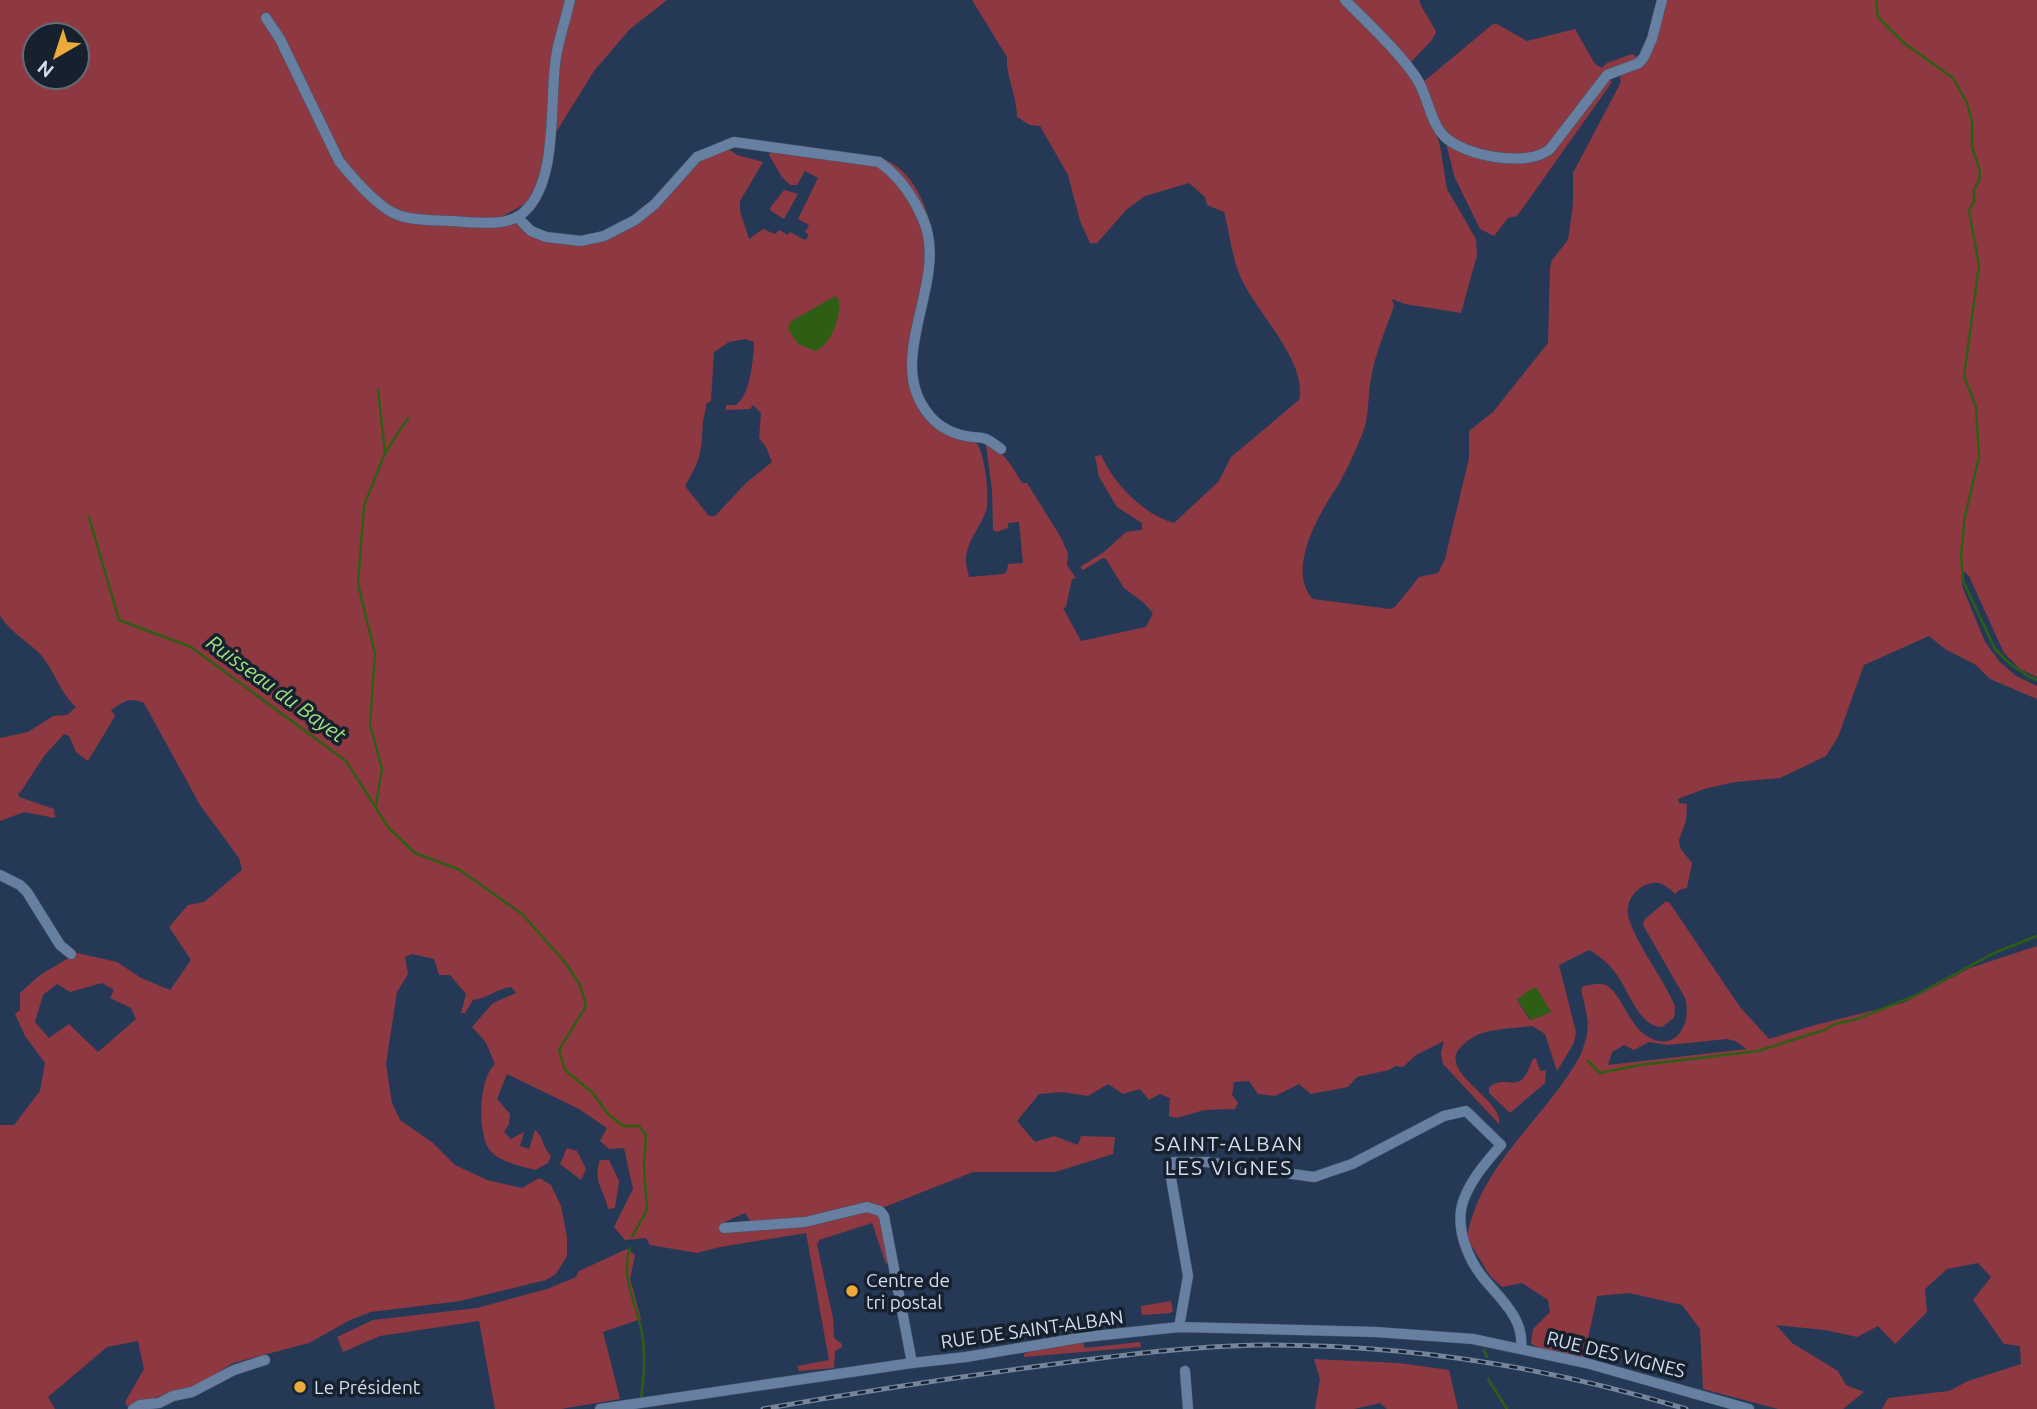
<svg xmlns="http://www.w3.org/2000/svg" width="2037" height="1409" font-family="Ubuntu,sans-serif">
<rect width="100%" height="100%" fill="#253956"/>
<g fill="#8e3941" fill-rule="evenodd">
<path d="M0,0H667L630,29L594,71L548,145L539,182L525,204L503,216L480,220L478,225L516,221L517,225C553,255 606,246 642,220C677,196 681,165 726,147L737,155L763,162L740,201V211L749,239L763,229L775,234L779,230L788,235L790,232L805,240L809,235L805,232L809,225L798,219L818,178L805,171L797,185H790L782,177L769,155L771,150L878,166L879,157C907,167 921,192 929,219L920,222L927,246V258L909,355C907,391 917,427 955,437C965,439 974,437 979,447C985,460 990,497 986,511C981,526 968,540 966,556C965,562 968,571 969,577L1004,574L1007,571L1008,564L1023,563L1019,522L1008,523V528L996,532L993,529L992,490L986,445L989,444C1005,453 1013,468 1022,483H1027L1060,536L1068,553L1067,565L1076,578L1072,579L1066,607L1063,608L1081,641L1146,627L1153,613L1144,603L1124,588L1106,559L1103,558L1083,570L1080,567L1104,552L1126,532L1142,530V523L1117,507L1099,477L1095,456L1101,455C1114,484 1144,515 1174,523L1219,481L1231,457L1299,400C1308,362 1257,313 1242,280C1232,260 1230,234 1224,212L1207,205L1205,197L1189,183L1145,196L1127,209L1097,243H1090L1080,221L1068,175L1040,126L1030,125L1017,117C1017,95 1006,78 1007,57L972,0H1419C1423,12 1431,20 1436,32L1432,40L1410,63L1406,65L1433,122L1440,146L1447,189L1476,239L1477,255L1461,313L1405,304L1392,299L1394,306C1386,329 1375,354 1371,378C1368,394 1369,411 1365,426C1360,442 1344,477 1335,490C1318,515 1286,572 1313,599L1390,609L1395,607L1419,577L1438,573L1445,559L1469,458V431L1493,412L1548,343L1550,267L1552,260L1568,240L1573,204V173L1621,82L1620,77C1627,69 1636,69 1644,63C1656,52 1662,16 1667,0H2037V677L2020,669L2004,653L1969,576L1965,572L1961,573L1962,586L1985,642L2000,662L2016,676L2037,686V699L1990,679L1976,665L1945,649L1929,636L1864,665L1838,737L1826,756L1780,778L1735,782L1704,789L1678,799L1679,803L1687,804L1686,821L1679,840L1680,848L1692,863L1687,888L1679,890L1675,894C1669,888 1662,881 1652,883C1635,886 1624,903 1629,919C1638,947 1663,978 1675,1006L1674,1018L1662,1027C1639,1027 1629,991 1617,975C1610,965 1600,956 1589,950L1559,965L1576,1032L1574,1043L1557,1071L1545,1034L1532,1026C1516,1028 1498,1028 1483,1033C1475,1035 1470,1039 1464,1044C1431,1070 1504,1098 1499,1124L1443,1064L1441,1053L1444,1041L1416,1055L1403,1067L1395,1066L1389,1070L1357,1077L1348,1087L1311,1094L1299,1084L1275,1096L1258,1094L1249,1081L1234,1082L1232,1095L1238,1103L1235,1109L1204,1110L1177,1118L1169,1116L1170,1098L1160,1094L1149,1100L1140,1089L1123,1094L1108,1084L1088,1096L1062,1092L1039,1094L1017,1121L1035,1142L1054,1136L1078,1145L1081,1136L1115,1137L1113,1154L1055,1172H973L882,1208L862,1205L802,1219L751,1222L745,1213L720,1224L721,1231L806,1224L866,1209L876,1212L882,1219L888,1262L886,1264L872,1223L819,1240L817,1245L833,1318L834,1338L842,1344V1347L835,1351L834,1368L799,1371L797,1366L829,1360L806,1233L720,1247L697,1253L650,1245L646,1238L625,1240L614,1227L633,1189L624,1148L609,1149L600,1141L607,1128L579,1109L507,1074L497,1099L510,1114L509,1124L504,1132L511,1139L524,1132L520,1146L529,1149L535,1130C544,1137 542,1147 551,1156L548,1163L535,1170C521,1166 498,1162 489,1149C477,1131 479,1078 495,1064L485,1041L472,1027L493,1003L516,993L511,987C495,989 489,998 473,1000L465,1013H461L466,994L450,975H439L434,959L412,954L405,957L408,974L397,992L386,1064L392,1103L400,1120L433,1143L455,1165L487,1180L522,1188L539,1178L551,1185L561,1206L567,1237V1256L556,1274L546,1280L460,1301L371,1312L350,1320L309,1343L233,1363L197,1386L172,1392L128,1407L125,1402L144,1369L138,1341L107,1347L48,1397L55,1409H0V1125H14L40,1091L45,1063L25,1036L15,1014L20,1010V993L40,975L77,953L117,962L141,978L170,990L191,960L169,927L188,905L204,902L242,870L239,858L200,805L144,703C130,696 123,702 111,710L115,716L88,761L76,752L69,736L64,734L44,756L20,793L18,792L19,797L54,809L55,818L24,812L0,821V738L28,732L53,716L67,715L76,707C58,691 54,667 37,651C22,637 14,635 0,616ZM35,35H77V77H35ZM746,339L754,342C753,361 751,393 736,405H726V410L750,409L753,405L761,413L759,438L766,447L772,462L747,482L715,516H709L685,486C702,456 701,454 703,421C704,415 706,410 706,404L711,401L714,352L729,342ZM102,983L114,990L110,998L131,1008L136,1019L98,1052L69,1024L49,1038L35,1022L43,995L57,984L70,992ZM1536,988L1551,1012L1530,1020L1517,1000Z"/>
<path d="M1493,24H1497L1527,41L1575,29L1595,64L1602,68L1607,63L1632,54L1637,57L1636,62L1624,67L1617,65L1612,69L1607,77L1612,82L1517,216L1508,218L1494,236L1480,229L1455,178L1446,144C1472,156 1504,167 1533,161V155C1523,157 1511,154 1501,153C1446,147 1443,129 1422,83Z"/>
<polygon points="784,190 798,194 784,219 771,211 770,208"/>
<path d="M1665,902H1669L1740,1007L1769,1039L1815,1025L1903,1003L1970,968L2037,946V1409H1882L1888,1398L1949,1391L1968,1381L2021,1364L2020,1346L2004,1344L1973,1300L1991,1277L1978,1263L1947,1269L1925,1289L1927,1312L1895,1344L1878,1326L1857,1337L1825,1330L1776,1325L1792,1343L1838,1371L1846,1385L1864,1392L1843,1409H1778L1703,1389L1700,1329L1682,1305L1629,1293L1597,1296L1584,1358L1540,1348L1531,1344L1533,1329L1550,1312L1548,1300L1522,1283L1502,1287L1490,1276L1467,1238C1479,1165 1546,1118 1580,1056C1592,1027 1588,1019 1581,990L1583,986C1592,985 1602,981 1609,987C1625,1001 1630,1028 1650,1038C1678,1052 1692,1021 1685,998L1643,925L1644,920ZM1727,1039L1735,1041L1747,1049L1608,1065L1612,1052L1624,1045L1634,1050L1649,1042L1668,1045Z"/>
<path d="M1536,1058L1540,1071L1546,1070L1545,1083L1510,1113L1489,1093V1087C1509,1072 1520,1099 1532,1060Z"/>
<polygon points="567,1148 577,1151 586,1169 581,1180 560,1164"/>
<path d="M600,1160H609L619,1181L615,1208L608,1209C605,1191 592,1181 600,1160Z"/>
<polygon points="627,1249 635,1255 630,1279 641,1319 603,1332 620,1399 561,1409 495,1409 479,1321 380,1336 343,1352 337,1337 373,1320 477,1308 547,1289 576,1277 579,1271"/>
<polygon points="1171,1301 1173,1311 1170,1313 1142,1315 1141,1306"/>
<polygon points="1082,1341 1085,1348 1140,1342 1141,1347 1024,1357 1024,1354 1032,1351"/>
<polygon points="1314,1359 1399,1363 1449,1370 1458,1409 1387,1409 1380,1403 1354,1409 1315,1409 1320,1379"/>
</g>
<g fill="#2e5e14">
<path d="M835,296L838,298C843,313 831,346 815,351L798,344L788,329L790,322Z"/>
<polygon points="1536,987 1551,1012 1531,1020 1517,1000 1526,992"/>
</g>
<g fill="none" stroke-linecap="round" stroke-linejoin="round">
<g stroke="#2e5e14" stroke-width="2.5">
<polyline points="1876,0 1878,17 1904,43 1953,78 1967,103 1972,122 1972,147 1980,171 1979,181 1974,189 1974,201 1969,211 1979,265 1964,376 1976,407 1979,457 1965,516 1961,555 1963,581 1995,649 2009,663 2028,676 2037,680"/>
<polyline points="385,453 408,418"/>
<polyline points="89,517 119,620 191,647 346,761 388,827 415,853 460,870 522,914 564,961 580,985 586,1006 559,1050 565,1070 593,1093 607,1113 623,1126 639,1126 646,1135 644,1166 647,1210 632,1237"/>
<polyline points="376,805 382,769 370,724 375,654 358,584 364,506 385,453 378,390"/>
<polyline points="1588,1061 1600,1073 1640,1065 1758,1051 1824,1030 1835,1024 1857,1019 1912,997 1996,952 2037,936"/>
<path d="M630,1248C620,1278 637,1304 642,1333C646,1356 644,1377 641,1399"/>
<polyline points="1484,1350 1487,1357"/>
<polyline points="1488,1379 1507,1409"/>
</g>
<defs>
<g id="minor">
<path d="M1345,0C1366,21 1402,55 1417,79C1428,96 1430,123 1445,137C1465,156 1528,168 1550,149L1607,75L1639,63L1644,57L1652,39L1662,0"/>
<path d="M266,18L280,39L339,161C352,177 378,208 398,215C414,221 434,220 451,221C472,222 508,228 524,212C559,181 549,101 556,57C559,38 566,19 570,0"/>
<path d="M517,217L531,231L546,237L581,241L604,236L635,220L655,204L697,157L734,142L879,162C894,172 905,186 914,201C920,212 926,223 928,235C940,294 885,364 930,416C941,429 956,435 972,437C977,437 983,437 988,440C992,442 997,446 1001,449"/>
<polyline points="0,875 20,885 27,892 60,945 71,954"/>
<polyline points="724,1228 805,1222 867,1207 880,1211 884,1216 912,1363"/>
<path d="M1179,1327L1188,1276L1171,1178L1174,1162H1207L1314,1177L1352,1164L1444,1116L1466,1111L1501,1145C1488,1160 1474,1176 1466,1194C1451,1225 1469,1264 1491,1287C1507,1305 1524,1323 1521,1348"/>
<polyline points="1185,1371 1188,1409"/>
<polyline points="133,1409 140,1405 159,1403 173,1396 192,1392 234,1370 265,1360"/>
<polyline points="600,1409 912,1363 966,1357 1085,1337 1179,1327 1376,1332 1473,1339 1586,1363 1749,1409"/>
</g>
</defs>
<use href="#minor" stroke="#43556d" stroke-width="11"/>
<use href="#minor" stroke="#677fa0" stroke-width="10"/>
<defs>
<path id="rail" d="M763,1409C860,1392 957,1377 1055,1364C1123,1355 1191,1346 1260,1345C1404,1344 1549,1367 1686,1409"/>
</defs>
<use href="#rail" stroke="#74859d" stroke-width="5"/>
<use href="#rail" stroke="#17212e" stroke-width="2.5" stroke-dasharray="8" stroke-linecap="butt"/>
</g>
<g fill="#ebaa39" stroke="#17212e" stroke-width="2.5">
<circle cx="852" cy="1291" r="7"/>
<circle cx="300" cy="1387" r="7"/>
</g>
<g text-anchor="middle" stroke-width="7" stroke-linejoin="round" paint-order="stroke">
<g font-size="19" fill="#d0ddef" stroke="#17212e" text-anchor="start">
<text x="866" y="1287">Centre de<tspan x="866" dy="22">tri postal</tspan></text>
<text x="314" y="1394">Le Président</text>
</g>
<g font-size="19" fill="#d0ddef" stroke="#17212e">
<text transform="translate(1032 1329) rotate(-8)" y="7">RUE DE SAINT-ALBAN</text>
<text transform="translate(1616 1354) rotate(14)" y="7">RUE DES VIGNES</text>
</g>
<g font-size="21" font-style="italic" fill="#9ee280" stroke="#17212e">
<text transform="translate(276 689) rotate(36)" y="7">Ruisseau du Bayet</text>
</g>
<g font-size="21" letter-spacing="2" fill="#d0ddef" stroke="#17212e">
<text x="1229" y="1151">SAINT-ALBAN<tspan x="1229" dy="24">LES VIGNES</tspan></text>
</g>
</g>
<g transform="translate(56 56) rotate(219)"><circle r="33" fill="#17212e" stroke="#616c7b" stroke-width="2"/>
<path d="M0-5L12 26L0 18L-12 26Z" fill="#ebaa39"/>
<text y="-10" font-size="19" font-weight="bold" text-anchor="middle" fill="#d0ddef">N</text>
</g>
</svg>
